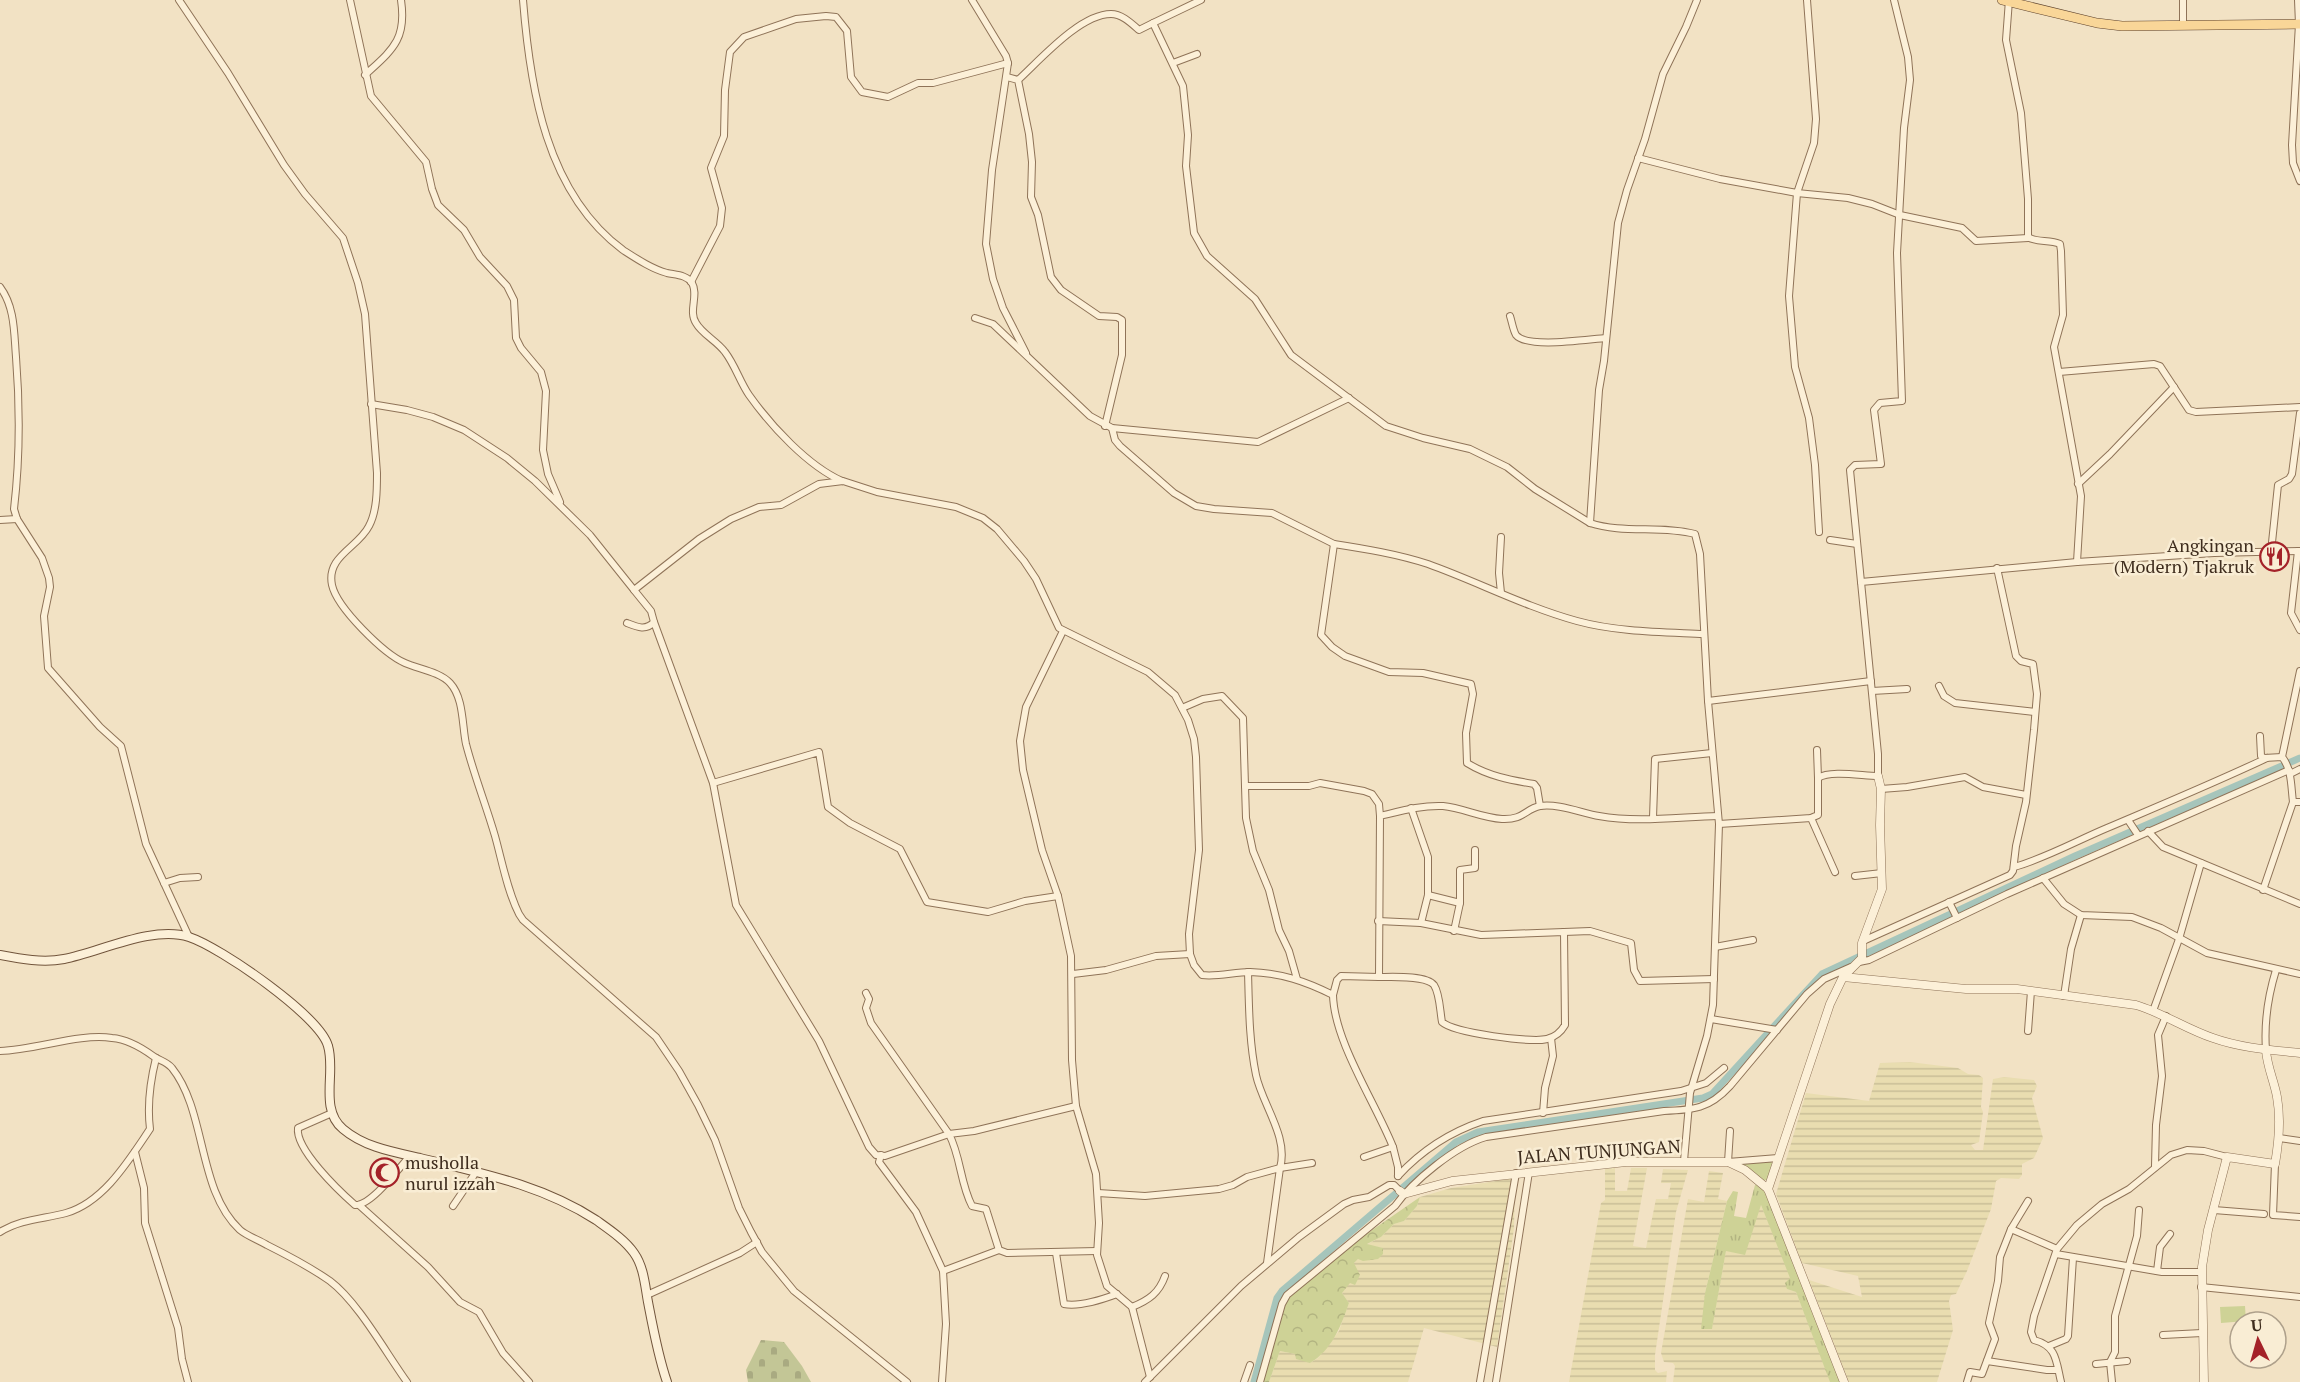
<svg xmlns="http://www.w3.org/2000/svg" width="2300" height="1382" font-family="'PT Serif',serif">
<defs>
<pattern id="farmland-rules" width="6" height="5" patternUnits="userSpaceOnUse" patternTransform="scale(1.5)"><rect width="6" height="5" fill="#e9ddb0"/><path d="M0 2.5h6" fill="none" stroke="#c9be97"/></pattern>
<pattern id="grass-tufts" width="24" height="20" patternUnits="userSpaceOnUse" patternTransform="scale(1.5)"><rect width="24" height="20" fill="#ced296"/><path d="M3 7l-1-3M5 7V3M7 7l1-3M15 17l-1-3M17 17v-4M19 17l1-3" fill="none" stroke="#b2b481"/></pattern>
<pattern id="forest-crowns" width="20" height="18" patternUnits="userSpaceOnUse" patternTransform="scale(1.5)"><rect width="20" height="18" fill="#ced296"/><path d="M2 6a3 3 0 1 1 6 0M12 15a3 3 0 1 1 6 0" fill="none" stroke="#b2b481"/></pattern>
<pattern id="cemetery-stones" width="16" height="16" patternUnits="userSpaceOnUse" patternTransform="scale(1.5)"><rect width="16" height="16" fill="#c3c696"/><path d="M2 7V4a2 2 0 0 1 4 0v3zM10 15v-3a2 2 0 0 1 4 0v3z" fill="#a9aa81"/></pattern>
</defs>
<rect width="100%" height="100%" fill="#f2e2c4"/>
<g fill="url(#farmland-rules)">
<polygon points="1910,1062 1958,1068 1968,1074 1979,1075 1983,1078 1981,1107 1983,1112 1979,1142 1971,1145 1975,1150 1983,1150 1993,1079 2004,1077 2034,1080 2037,1086 2032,1098 2043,1138 2034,1158 2022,1164 2022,1175 2019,1179 2001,1178 1996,1181 1991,1209 1967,1271 1956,1294 1951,1295 1949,1301 1953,1330 1937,1382 1849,1382 1809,1280 1862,1297 1858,1276 1802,1263 1776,1194 1806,1093 1869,1101 1880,1063"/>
<polygon points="1615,1168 1615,1191 1627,1191 1631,1168 1647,1168 1633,1246 1646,1248 1656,1199 1668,1199 1671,1183 1661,1183 1663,1169 1688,1170 1676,1212 1655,1355 1655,1370 1658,1373 1667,1371 1666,1382 1569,1382 1601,1203 1605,1200 1605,1169"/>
<polygon points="1709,1171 1723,1173 1718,1199 1727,1201 1705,1293 1712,1328 1726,1251 1761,1205 1791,1277 1787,1289 1796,1292 1831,1382 1673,1382 1675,1366 1673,1363 1664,1362 1661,1353 1688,1199 1704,1202"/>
<polygon points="1515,1178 1514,1228 1497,1347 1424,1328 1408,1382 1269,1382 1280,1351 1296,1354 1310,1363 1318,1358 1339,1331 1343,1319 1349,1303 1342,1293 1354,1263 1358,1259 1383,1254 1383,1248 1366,1245 1381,1237 1394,1224 1404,1221 1417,1206 1420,1197 1451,1188"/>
</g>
<polygon fill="url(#grass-tufts)" points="1758,1184 1768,1189 1845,1382 1830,1382 1796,1292 1787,1289 1785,1283 1790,1278 1761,1205 1745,1255 1726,1251 1712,1329 1701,1329 1705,1293 1727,1201 1733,1191 1738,1192 1734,1216 1746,1218 1755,1185"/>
<path fill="url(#forest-crowns)" d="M1420,1197L1417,1206L1404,1221L1394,1224L1381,1237L1367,1244L1383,1248V1254L1378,1259L1363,1261L1358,1259L1354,1263L1360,1275L1355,1285L1350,1283L1342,1293L1349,1303C1341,1326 1332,1350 1310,1363L1296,1359L1295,1354L1280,1351L1269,1382H1261L1284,1300L1352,1244Z"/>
<polygon fill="url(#cemetery-stones)" points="761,1340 784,1342 802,1366 811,1382 748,1382 746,1370"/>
<g fill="#ced296">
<polygon points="1770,1160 1773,1164 1768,1180 1762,1180 1739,1163"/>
<polygon points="2245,1306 2246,1321 2221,1323 2220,1307"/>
</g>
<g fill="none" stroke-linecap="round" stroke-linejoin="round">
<polyline stroke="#a6c5bb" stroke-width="7" points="1254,1382 1277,1298 1282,1291 1456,1142 1478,1132 1703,1098 1712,1094 1822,974 2075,856 2300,758"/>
<defs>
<g id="minor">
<path d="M179,0L228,73L284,165L305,194L343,238L358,283L365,314L377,473C377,490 377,511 369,526C358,548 326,556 332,585C337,608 384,654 405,663C419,669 440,672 450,683C464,698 462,726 466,744C474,775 486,805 495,836C502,861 507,890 519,914L523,920L656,1037L679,1071L698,1105L715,1140L739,1208L751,1232L762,1252L794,1291L907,1382"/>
<polyline points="350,0 371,96 426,162 432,189 438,205 464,230 480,257 507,286 514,300 516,338 521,348 541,372 546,391 543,450 548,474 560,502"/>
<path d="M523,0C530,88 546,193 623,250C637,259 652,269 667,273C676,275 687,275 692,283C699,295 688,311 696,323C702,334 717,341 725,352C735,365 740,382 749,395C771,426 808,466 842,481"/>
<polyline points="972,0 1006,56 1008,63 992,170 986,244 993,279 1003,308 1026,353"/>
<polyline points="1201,0 1153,23 1183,86 1188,135 1186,166 1194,233 1207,256 1255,299 1291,355 1386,426 1423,438 1470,449 1507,467 1535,489 1590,523"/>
<polyline points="1807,0 1816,119 1814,143 1797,193 1789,296 1795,367 1809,418 1815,465 1819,532"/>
<path d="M2009,0L2006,40L2021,113L2028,199V237C2036,243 2050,239 2060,244L2061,251L2063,315L2054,347L2081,496L2077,562"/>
<polyline points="2183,0 2183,25"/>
<polyline points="2298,0 2299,24 2292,145 2293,163 2300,181"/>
<polyline points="1173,63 1197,54"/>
<path d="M365,75C392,50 407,40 401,0"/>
<polyline points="1007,77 1018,80 1029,134 1032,162 1031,197 1038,215 1051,277 1061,290 1099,316 1117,317 1122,320 1122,355 1105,426"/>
<path d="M1018,80C1040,60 1080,14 1111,14C1122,14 1131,23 1139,30L1153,23"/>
<polyline points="1638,158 1720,179 1797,193 1848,198 1872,204 1900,215 1962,228 1976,241 2028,238"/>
<polyline points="691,282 720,226 722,208 711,168 724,136 725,90 730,52 744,37 796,19 826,16 836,17 847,31 851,77 862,92 888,97 918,83 933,83 1008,63"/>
<path d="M0,287C15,307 14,333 16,357C20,408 20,458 14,509L17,519L42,558L49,578L50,587L44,616L48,668L100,727L121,746L146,844L189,937"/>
<path d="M1510,316C1512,322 1513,330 1516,335C1527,349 1589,339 1606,338"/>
<polyline points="975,318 993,324 1090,416 1112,428 1258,442 1349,398"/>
<polyline points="2059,372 2154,364 2160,366 2189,410 2196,412 2300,407"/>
<path d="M371,404L407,410L433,417L464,430L507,458L535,481L590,535L634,590L699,539L731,519L759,507L781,505L819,484L843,481L877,492L956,507L983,518L997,529L1024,561L1036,579L1059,628L1148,672L1175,695L1188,720L1194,739L1196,757L1199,850L1189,934L1190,954L1194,965L1202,975C1218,977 1234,972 1250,972C1281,973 1305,981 1333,995L1337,980L1341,976L1379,977L1380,816C1401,811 1422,805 1443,806C1463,808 1482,818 1502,819C1524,820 1525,809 1540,806C1557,803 1582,813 1599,816C1637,823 1679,817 1718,816"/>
<polyline points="1112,428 1115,440 1120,446 1174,493 1196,506 1214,509 1272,513 1334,544"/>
<polyline points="2078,484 2110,454 2174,387"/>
<polyline points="0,520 17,519"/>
<polyline points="1830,540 1857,544"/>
<polyline points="2298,551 2291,613 2300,630"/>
<polyline points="2271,552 2278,485 2289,479 2292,474 2300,413"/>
<polyline points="1861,582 1850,470 1855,465 1881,464 1874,410 1880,403 1902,401 1897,253 1904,128 1910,80 1908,57 1894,0"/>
<polyline points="1501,593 1499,573 1501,537"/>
<polyline points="654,622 713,783 736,905 819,1041 869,1147 876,1155 885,1156 949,1134 974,1131 1076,1106"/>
<path d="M627,623C637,627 646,631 654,622L651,611L634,590"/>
<polyline points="1063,631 1026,707 1020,741 1023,770 1042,850 1058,896 1071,956 1072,1060 1076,1106 1096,1174 1099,1223 1097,1255 1107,1286 1132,1307 1150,1377"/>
<polyline points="1939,686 1944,696 1955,703 2035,712"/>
<polyline points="1872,691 1907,689"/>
<polyline points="1708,701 1871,681"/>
<polyline points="1182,708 1203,699 1222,696 1243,718 1245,786 1309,786 1320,783 1364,791 1372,794 1379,804 1380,816"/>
<path d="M2260,736L2261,756L2264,758L2282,757C2292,769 2291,787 2293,802H2300"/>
<polyline points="1817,750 1818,778"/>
<polyline points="2282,757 2300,671"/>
<polyline points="2290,774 2300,769"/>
<polyline points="713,783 819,752 828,807 850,823 900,849 927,902 988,912 1025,901 1058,896"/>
<polyline points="1245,786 1246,818 1253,851 1269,890 1279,930 1289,951 1297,979"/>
<polyline points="1881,789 1907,787 1965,777 1983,787 2026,795"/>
<path d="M1540,806L1537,788L1534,784C1510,780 1488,776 1467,763L1466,733L1473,694L1471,684L1423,673L1389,672L1345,656L1332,647L1321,635L1334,544C1366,549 1397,554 1428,564C1478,582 1526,607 1577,621C1617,632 1662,632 1704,634"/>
<polyline points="1411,808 1428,857 1428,895 1421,923"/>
<polyline points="1653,818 1655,759 1712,753"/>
<polyline points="1811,818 1835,872"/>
<polyline points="2128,820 2138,835"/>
<path d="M1719,824L1811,818L1818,815V778C1831,770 1862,776 1878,776V754L1861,582L2077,562L2214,553L2300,551"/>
<polyline points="2148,831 2163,847 2300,904"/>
<path d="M2014,867C2046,858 2076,841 2107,828C2161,805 2214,783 2267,758"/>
<polyline points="1855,876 1882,873"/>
<polyline points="2043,878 2064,904 2081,915 2132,917 2161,928 2207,953 2300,974"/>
<polyline points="164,883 180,878 198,877"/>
<polyline points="2263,890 2293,802"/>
<polyline points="1428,895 1460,903"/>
<polyline points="1949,902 1957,918"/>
<path d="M1378,921L1421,923L1481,935L1564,932L1565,1025C1561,1032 1555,1037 1547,1039C1531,1043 1454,1033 1442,1022C1440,1012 1440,994 1434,985C1426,975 1391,977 1379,977"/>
<polyline points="1454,931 1460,903 1460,870 1475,868 1475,850"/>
<polyline points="1564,932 1590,931 1631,943 1634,970 1640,981 1714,979"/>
<polyline points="1863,941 2010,875 2013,871 2016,846 2026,802 2034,730 2037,694 2033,664 2021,661 2016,656 1997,568"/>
<polyline points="1715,947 1753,940"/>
<polyline points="1859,962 1869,960 2007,894 2289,770"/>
<path d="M1248,972C1249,1006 1249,1041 1256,1075C1262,1104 1289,1137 1280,1168L1312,1163"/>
<polyline points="1073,974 1106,970 1156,956 1190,954"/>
<path d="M866,993L869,999L866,1008L871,1023L949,1134C961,1157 960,1183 972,1206L986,1209L999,1250L1007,1253L1097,1251"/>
<path d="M1333,995C1334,1041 1375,1102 1393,1147L1398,1167V1176"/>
<polyline points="2064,996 2071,949 2081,915"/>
<polyline points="2153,1011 2179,939 2201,863"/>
<polyline points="1711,1019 1777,1030"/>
<polyline points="2028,1031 2031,991"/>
<path d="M2266,1050C2264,1022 2268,996 2276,970"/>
<path d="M0,1051C36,1050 79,1033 112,1038C126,1039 142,1048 153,1056C160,1061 166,1061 172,1068C207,1112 197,1190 240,1230C247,1236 259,1240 267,1245C289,1256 310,1267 330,1281C358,1302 386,1353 407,1382"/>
<path d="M332,1113L298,1128C295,1149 339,1191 355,1205C371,1206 399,1168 410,1156"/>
<polyline points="1543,1113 1545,1088 1553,1056 1551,1038"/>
<polyline points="1730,1131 1728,1162 1778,1158"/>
<polyline points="2279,1138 2300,1141"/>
<polyline points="135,1152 144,1188 145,1223 178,1328 182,1359 188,1382"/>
<polyline points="881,1155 879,1162 916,1212 943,1271 946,1324 942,1382"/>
<polyline points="1364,1157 1393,1147"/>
<path d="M1684,1161L1690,1093L1707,1036L1713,1005L1719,824L1708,701L1700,554L1695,534C1661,525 1623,534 1590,523L1599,390L1604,361L1618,223L1627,190L1645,139L1663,74L1686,27L1697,0"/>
<polyline points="2275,1164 2273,1215 2300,1217"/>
<polyline points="2155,1166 2156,1125 2162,1076 2158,1035 2166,1016"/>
<path d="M1398,1176C1422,1150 1450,1132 1483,1121L1681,1091L1706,1083L1724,1068"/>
<polyline points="1098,1193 1145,1196 1219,1189 1233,1185 1247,1177 1280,1168 1267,1263"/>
<polyline points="359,1205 428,1267 460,1302 479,1312 503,1353 529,1382"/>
<polyline points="453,1206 476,1172"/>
<polyline points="2214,1210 2264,1214"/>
<polyline points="2011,1229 2057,1249"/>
<path d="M0,1232C21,1219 44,1219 66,1213C104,1202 129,1160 150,1129C147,1105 150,1082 156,1058"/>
<path d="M1056,1253L1064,1304C1080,1307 1101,1300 1117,1294"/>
<polyline points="2056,1254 2162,1272 2202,1272"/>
<polyline points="943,1271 999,1250"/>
<polyline points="2157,1271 2160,1247 2170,1234"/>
<polyline points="2201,1287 2300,1297"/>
<polyline points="647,1295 740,1253 757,1242"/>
<path d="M1132,1307C1149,1300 1159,1293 1165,1276"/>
<polyline points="2163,1335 2202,1333"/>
<polyline points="2049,1346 2066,1339 2068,1336 2073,1258"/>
<polyline points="1987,1361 2047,1370 2058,1370"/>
<polyline points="2096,1364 2127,1361"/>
<polyline points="1145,1382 1241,1286 1299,1237 1344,1204 1353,1200 1369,1197 1389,1185 1394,1185 1400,1191"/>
<polyline points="1244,1382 1250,1365"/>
<path d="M1260,1382L1282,1304L1287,1295L1395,1206C1413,1181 1455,1146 1486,1137L1664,1111C1693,1110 1709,1109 1730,1086L1807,994L1824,979L1851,967"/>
<polyline points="1480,1382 1516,1173"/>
<polyline points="1496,1382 1529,1172"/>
<polyline points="1967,1382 1970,1372 1982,1374 1995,1339 1989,1323 1998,1281 2000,1257 2011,1229 2028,1201"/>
<path d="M2061,1382C2056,1361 2057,1346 2034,1340L2031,1332L2034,1316L2057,1249L2077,1225L2102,1204L2129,1189L2171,1155L2187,1150L2204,1151L2227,1157"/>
<polyline points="2112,1382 2110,1362 2115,1352 2115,1316 2137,1236 2139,1210"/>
</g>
<g id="tertiary">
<path d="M1843,977L1966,989H2017L2136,1005C2163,1013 2186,1029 2213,1038C2241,1048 2271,1050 2300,1053"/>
<polyline points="1768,1189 1830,1004 1843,977 1862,958 1862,943 1882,889 1880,825 1881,789 1878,776"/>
<polyline points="1400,1191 1404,1194 1452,1181 1626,1162 1728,1162 1745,1170 1768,1189 1844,1382"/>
<path d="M2204,1382L2202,1267L2208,1230L2227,1157L2275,1164C2279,1141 2281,1119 2277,1097C2274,1080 2267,1067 2266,1050"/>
</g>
<path id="secondary" d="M0,955C21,959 43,963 64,959C100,952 153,925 189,937C220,947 320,1016 328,1046C336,1072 319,1109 343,1129C364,1147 393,1152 420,1158C481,1173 542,1185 596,1220C610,1230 625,1240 634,1253C644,1267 645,1286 648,1302C653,1328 658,1356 667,1382"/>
<polyline id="primary" points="2002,0 2097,23 2122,26 2300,24"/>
</defs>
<use href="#minor" stroke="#8f7358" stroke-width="8"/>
<use href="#tertiary" stroke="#8f7358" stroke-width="9"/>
<use href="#secondary" stroke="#71543b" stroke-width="10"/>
<use href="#primary" stroke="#5d412c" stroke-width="10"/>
<use href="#minor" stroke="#fcf0d8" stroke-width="6"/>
<use href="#tertiary" stroke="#fcf0d8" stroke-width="8"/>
<use href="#secondary" stroke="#fcf0d8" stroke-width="8"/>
<use href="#primary" stroke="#f9d698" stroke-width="9"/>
</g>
<defs>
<symbol id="restaurant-ring" viewBox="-11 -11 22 22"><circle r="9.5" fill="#f9edd4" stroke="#a42229" stroke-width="1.5"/><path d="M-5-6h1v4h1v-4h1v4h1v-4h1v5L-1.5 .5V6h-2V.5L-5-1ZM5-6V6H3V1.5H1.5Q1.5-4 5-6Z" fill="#a42229"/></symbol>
<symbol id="mosque-ring" viewBox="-11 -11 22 22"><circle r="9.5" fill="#f9edd4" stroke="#a42229" stroke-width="1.5"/><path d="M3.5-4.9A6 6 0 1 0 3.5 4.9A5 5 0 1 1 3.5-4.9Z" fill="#a42229"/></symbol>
</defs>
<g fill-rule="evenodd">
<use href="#restaurant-ring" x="2258" y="540" width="33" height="33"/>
<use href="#mosque-ring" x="368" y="1156" width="33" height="33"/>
</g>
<g text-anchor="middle" stroke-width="5" stroke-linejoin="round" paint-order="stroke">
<g font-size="18" fill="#3e2c1d" stroke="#f9edd4" text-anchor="end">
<text x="2254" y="552">Angkingan<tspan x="2254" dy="21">(Modern) Tjakruk</tspan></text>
<text x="405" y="1169" text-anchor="start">musholla<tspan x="405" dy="21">nurul izzah</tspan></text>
</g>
<g font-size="18" fill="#3e2c1d" stroke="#f9edd4">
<text transform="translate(1599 1152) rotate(-4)" y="6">JALAN TUNJUNGAN</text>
</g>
</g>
<g transform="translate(2258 1340) rotate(355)"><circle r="28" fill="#f9edd4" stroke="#aea08b" stroke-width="1.5"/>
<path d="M0-4.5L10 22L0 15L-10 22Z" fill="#a42229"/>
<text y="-9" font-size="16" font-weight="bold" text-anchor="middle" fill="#3e2c1d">U</text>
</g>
</svg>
